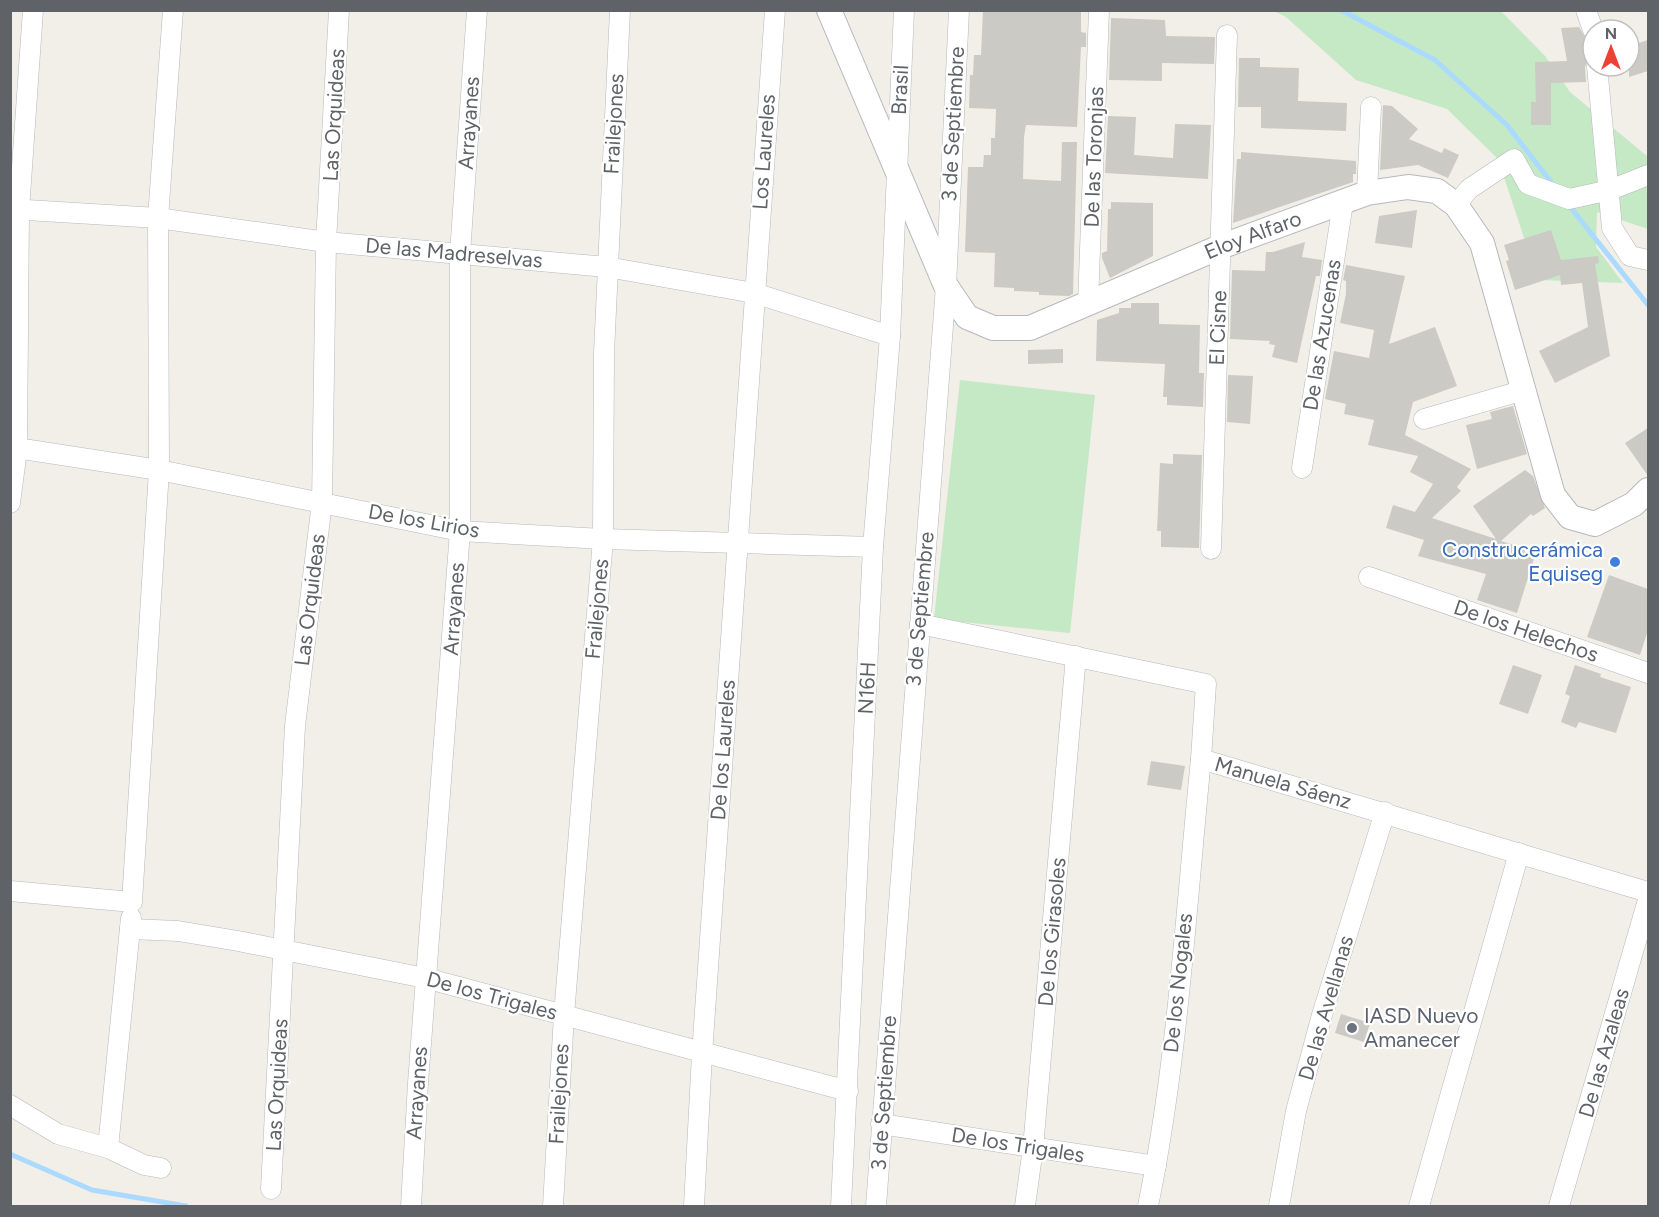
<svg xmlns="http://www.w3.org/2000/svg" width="1659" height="1217" font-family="Figtree,sans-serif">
<rect width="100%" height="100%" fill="#f1efe8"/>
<g fill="#c5e8c5">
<polygon points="1274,11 1501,11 1545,56 1570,92 1648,157 1648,229 1597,212 1596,247 1623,283 1538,280 1498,159 1447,109 1356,80 1286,17"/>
<polygon points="960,380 1095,395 1070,633 934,619"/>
</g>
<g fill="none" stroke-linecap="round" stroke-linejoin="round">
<g stroke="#aadaff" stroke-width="5">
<polyline points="1341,10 1435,60 1507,125 1554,186"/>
<polyline points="1567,203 1648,305"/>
<polyline points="10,1154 92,1190 186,1206"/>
</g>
</g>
<g fill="#cccac5">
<polygon points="983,10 1081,10 1081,32 1086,33 1086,47 1081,47 1077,127 1026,125 1024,137 1023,179 1061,181 1062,142 1077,142 1073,294 1069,296 1039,295 1039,292 1014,291 1014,288 994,287 995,253 965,252 968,167 983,167 984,155 991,155 991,138 995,138 996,109 969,108 970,75 973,75 974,55 981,55"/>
<polygon points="1111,18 1165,20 1166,36 1215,37 1214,64 1162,63 1162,81 1109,80"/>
<polygon points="1579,27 1586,39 1589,58 1585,67 1586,82 1551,83 1551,125 1531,125 1531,102 1536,102 1535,62 1567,61 1561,28"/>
<polygon points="1648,40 1648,71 1629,77 1629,46"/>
<polygon points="1239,58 1260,58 1260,67 1299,68 1298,101 1347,103 1346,131 1261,128 1261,107 1238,107"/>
<polygon points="1383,105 1392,106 1418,129 1409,139 1442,153 1444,148 1459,155 1448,178 1418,165 1380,170"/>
<polygon points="1108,116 1136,117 1134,155 1173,158 1175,124 1211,125 1208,179 1105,173"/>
<polygon points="1241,152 1356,161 1356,174 1353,174 1353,182 1233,223 1237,159 1241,159"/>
<polygon points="1111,202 1153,203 1153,256 1110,278 1102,258 1102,253 1107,251 1108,209 1111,209"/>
<polygon points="1417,210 1412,248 1375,243 1379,216"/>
<polygon points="1551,230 1561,260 1598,256 1599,263 1595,264 1610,356 1555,383 1539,351 1588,327 1582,283 1561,285 1560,275 1515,290 1506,261 1509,260 1504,245"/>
<polygon points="1305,242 1302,257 1322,260 1320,276 1316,276 1297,363 1272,357 1275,345 1269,344 1270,341 1230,339 1232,270 1265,271 1266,252 1273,252"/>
<polygon points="1346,265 1405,276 1389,344 1435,327 1457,386 1413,402 1405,435 1471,469 1457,487 1461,491 1432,518 1496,539 1473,506 1525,470 1533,476 1545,508 1533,516 1531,514 1501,541 1536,552 1517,613 1477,600 1486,574 1418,556 1424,540 1386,528 1393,505 1415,512 1433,484 1410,472 1418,456 1368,445 1374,420 1344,414 1346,404 1325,399 1334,351 1369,358 1374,330 1340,323 1346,294 1346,281 1343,280"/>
<polygon points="1131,303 1159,303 1159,324 1200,325 1199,373 1204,373 1203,407 1167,405 1167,397 1163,397 1165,364 1096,361 1097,320 1119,313 1119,308 1131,308"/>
<polygon points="1063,349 1063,363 1028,364 1028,350"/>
<polygon points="1228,375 1253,376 1250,424 1227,422"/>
<polygon points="1513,406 1527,454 1477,469 1466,425 1492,419 1490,412"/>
<polygon points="1648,428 1648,476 1625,443"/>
<polygon points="1173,454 1202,455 1199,548 1161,547 1161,531 1157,531 1160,463 1173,464"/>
<polygon points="1609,575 1648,589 1648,630 1640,655 1587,637"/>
<polygon points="1513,665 1542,675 1528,714 1499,704"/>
<polygon points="1575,665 1601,674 1600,677 1631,687 1616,733 1579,722 1576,728 1561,722 1570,696 1565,694"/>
<polygon points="1151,761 1185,766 1181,790 1147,785"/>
<polygon points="1341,1014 1370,1023 1364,1042 1335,1033"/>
</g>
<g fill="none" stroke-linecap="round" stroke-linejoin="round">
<defs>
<g id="minor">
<polyline points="1586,10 1593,30"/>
<polyline points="1597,66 1612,228 1630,256 1648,260"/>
<polyline points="1367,193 1371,107"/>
<polyline points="1456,205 1469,189 1514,159 1528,184 1569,199 1610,190 1648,175"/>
<polyline points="10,209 158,218 326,242 607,267 754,293 890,336"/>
<polyline points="1088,303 1099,10"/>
<polyline points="1424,419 1524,390"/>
<polyline points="10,447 159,470 460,531 603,539 873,547"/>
<polyline points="1302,468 1343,203"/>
<polyline points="10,503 17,450 19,210 33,10"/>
<polyline points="1211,549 1227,35"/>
<polyline points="1369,577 1648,673"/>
<polyline points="920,624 1206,684 1201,759 1648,892"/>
<polyline points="10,891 132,902 159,470 158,218 173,10"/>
<polyline points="130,929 178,931 238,941 425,978 848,1091"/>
<polyline points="10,1105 58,1134 108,1148 144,1165 161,1168"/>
<polyline points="881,1124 1156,1166"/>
<polyline points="108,1148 131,918"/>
<polyline points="271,1189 295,726 322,502 326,242 339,10"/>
<polyline points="411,1206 418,1083 460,531 460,253 477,10"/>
<polyline points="553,1206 564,1015 603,539 604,353 620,10"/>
<polyline points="694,1206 702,1054 775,10"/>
<polyline points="841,1206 873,547 890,336 904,10"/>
<polyline points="876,1206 946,286 959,10"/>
<polyline points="1025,1206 1033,1148 1076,656"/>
<path d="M1148,1206C1178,1060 1186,908 1201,759"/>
<polyline points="1279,1206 1296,1111 1322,1015 1385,812"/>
<polyline points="1419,1206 1519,853"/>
<polyline points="1559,1206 1648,900"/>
</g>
<g id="tertiary">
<path id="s1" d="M829,10L946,286L967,317L993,328H1030L1220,247L1367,193L1408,187L1437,191L1456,205L1482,243L1553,495L1570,517L1595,524L1634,504L1648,490"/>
</g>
</defs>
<use href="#minor" stroke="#b5b8bc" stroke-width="21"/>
<use href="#tertiary" stroke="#b5b8bc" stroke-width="26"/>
<use href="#minor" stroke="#fff" stroke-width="20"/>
<use href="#tertiary" stroke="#fff" stroke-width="24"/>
</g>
<circle fill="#3f7fe0" stroke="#fff" stroke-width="2" cx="1615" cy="562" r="6"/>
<circle fill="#6b7280" stroke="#fff" stroke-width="2" cx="1352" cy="1028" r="6"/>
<g text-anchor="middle" stroke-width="4.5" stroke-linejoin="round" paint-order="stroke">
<g font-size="21" fill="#5f6368" stroke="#fff">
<text transform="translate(900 90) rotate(-87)" y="7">Brasil</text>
<text transform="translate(334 115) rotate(-87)" y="7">Las Orquideas</text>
<text transform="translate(469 123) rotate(-86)" y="7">Arrayanes</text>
<text transform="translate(614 124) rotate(-87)" y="7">Frailejones</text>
<text transform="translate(953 124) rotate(-87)" y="7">3 de Septiembre</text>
<text transform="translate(764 152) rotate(-86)" y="7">Los Laureles</text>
<text transform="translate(1094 157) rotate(-88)" y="7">De las Toronjas</text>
<text dy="7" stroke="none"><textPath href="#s1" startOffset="644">Eloy Alfaro</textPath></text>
<text transform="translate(454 253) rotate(5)" y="7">De las Madreselvas</text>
<text transform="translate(1218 328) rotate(-88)" y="7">El Cisne</text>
<text transform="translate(1322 335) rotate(-81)" y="7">De las Azucenas</text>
<text transform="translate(424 521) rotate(10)" y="7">De los Lirios</text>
<text transform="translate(310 600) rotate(-83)" y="7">Las Orquideas</text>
<text transform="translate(454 609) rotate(-86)" y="7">Arrayanes</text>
<text transform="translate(597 609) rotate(-85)" y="7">Frailejones</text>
<text transform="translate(920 609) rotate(-85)" y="7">3 de Septiembre</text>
<text transform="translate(1526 631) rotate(19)" y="7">De los Helechos</text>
<text transform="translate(867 688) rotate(-87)" y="7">N16H</text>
<text transform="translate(723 750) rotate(-86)" y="7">De los Laureles</text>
<text transform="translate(1283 783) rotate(16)" y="7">Manuela Sáenz</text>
<text transform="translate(1052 932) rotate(-85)" y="7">De los Girasoles</text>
<text transform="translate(1178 983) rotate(-84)" y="7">De los Nogales</text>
<text transform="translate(492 996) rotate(15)" y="7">De los Trigales</text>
<text transform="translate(1326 1008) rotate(-74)" y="7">De las Avellanas</text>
<text transform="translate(1604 1053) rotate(-74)" y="7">De las Azaleas</text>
<text transform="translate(277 1085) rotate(-87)" y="7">Las Orquideas</text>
<text transform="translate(417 1093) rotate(-86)" y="7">Arrayanes</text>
<text transform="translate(884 1093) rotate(-86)" y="7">3 de Septiembre</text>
<text transform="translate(559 1094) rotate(-87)" y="7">Frailejones</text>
<text transform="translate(1018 1145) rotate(9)" y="7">De los Trigales</text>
</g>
<g font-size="21" fill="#366cbe" stroke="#fff" text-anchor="end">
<text x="1603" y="557">Construcerámica<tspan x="1603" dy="24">Equiseg</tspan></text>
</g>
<g font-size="21" fill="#5b616d" stroke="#fff" text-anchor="start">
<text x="1364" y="1023">IASD Nuevo<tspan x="1364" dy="24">Amanecer</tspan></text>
</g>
</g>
<rect width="1659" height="1217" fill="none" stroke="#5f6368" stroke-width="24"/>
<g transform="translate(1611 48)"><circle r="28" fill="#ffffff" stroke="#bfc1c3" stroke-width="1.5"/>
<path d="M0-4.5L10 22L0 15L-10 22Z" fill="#ea4335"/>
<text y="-9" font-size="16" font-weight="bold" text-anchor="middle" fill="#5f6368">N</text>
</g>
</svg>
